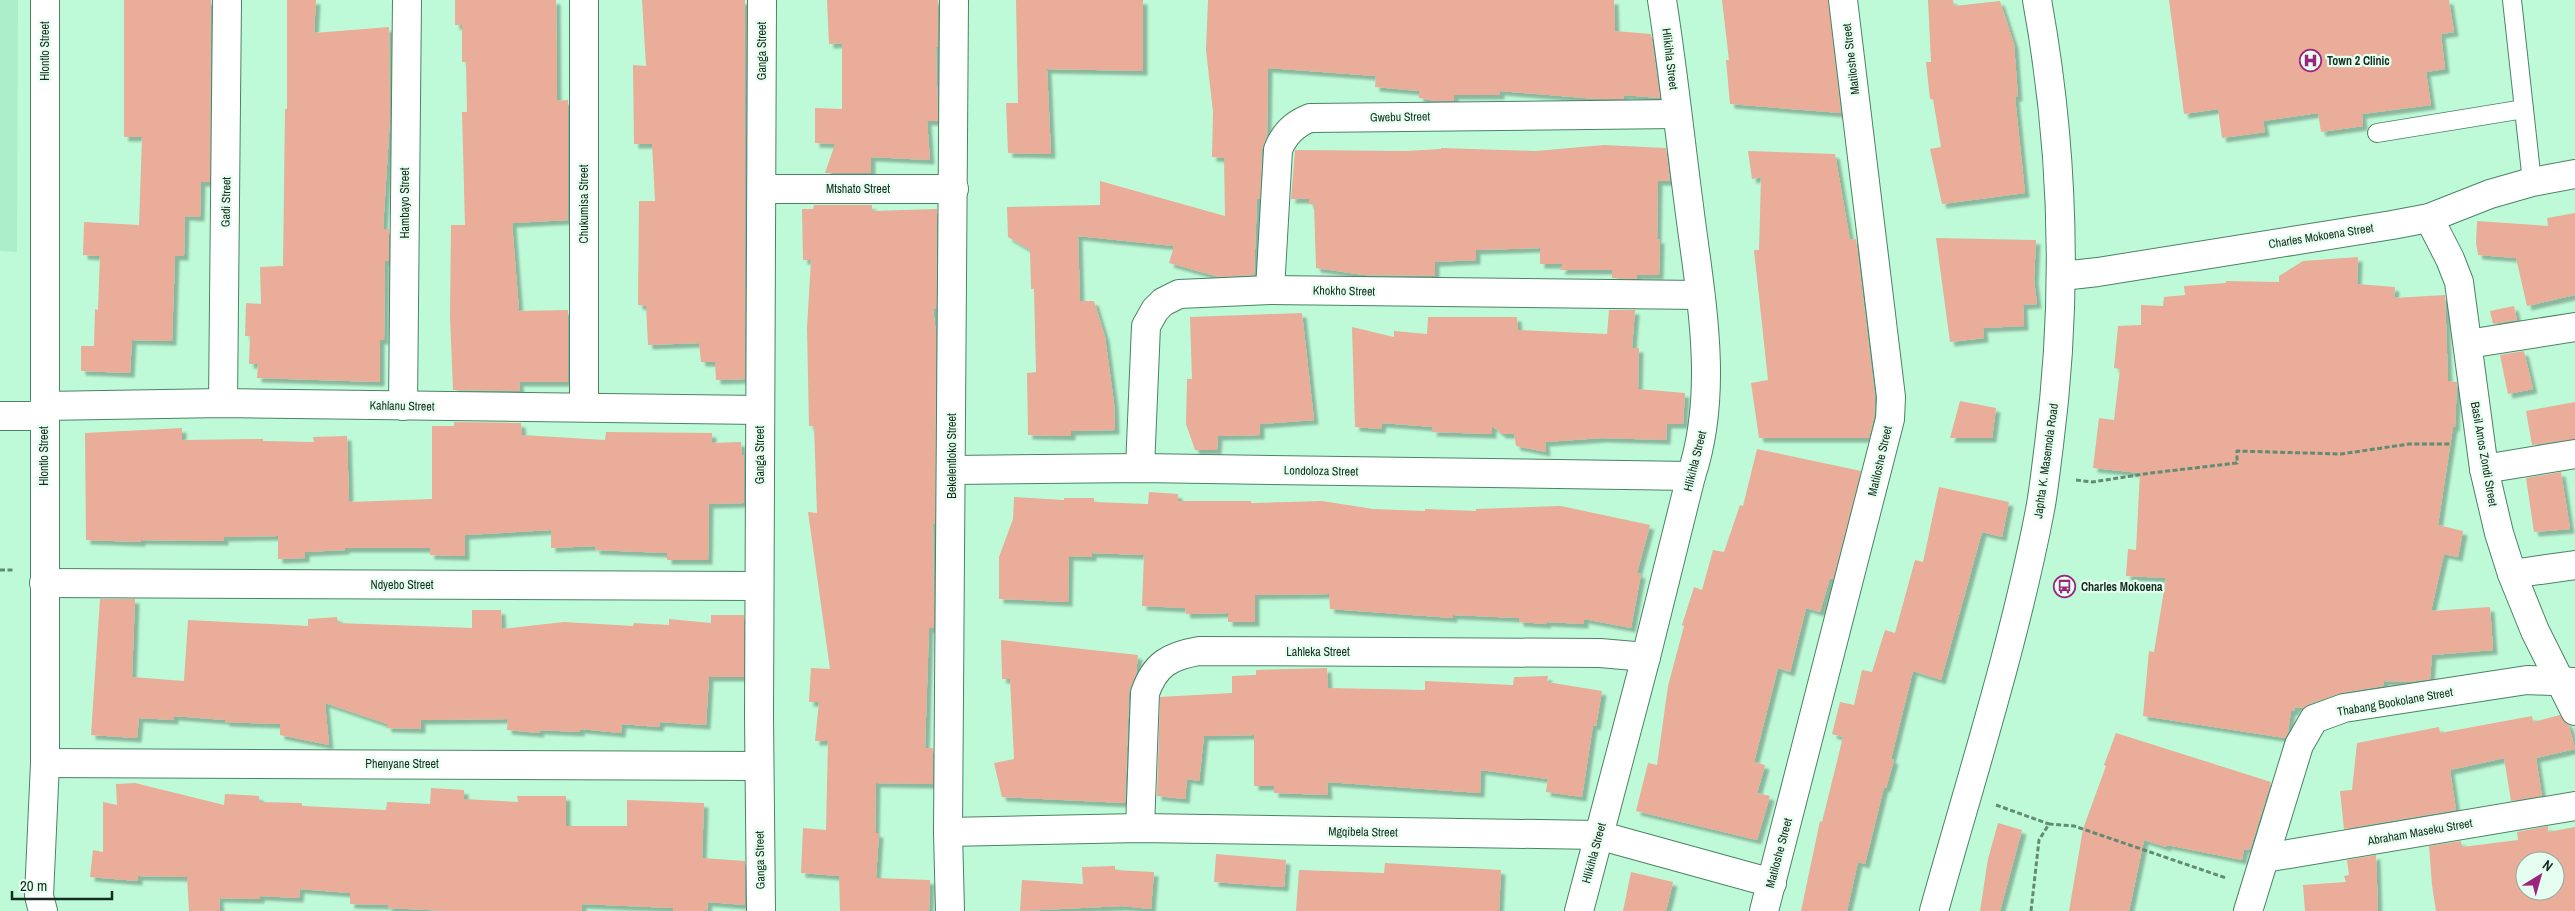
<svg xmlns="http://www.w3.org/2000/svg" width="2575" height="911" font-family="'Archivo Narrow',sans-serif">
<defs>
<filter id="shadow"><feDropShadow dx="4.5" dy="4.5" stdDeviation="1" flood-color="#0004"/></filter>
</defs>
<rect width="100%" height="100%" fill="#befad7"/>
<polygon fill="#abeec8" points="0,0 18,0 17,252 0,251"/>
<g fill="#e9ad99" fill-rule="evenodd" filter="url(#shadow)">
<polygon points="124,0 211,0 210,182 201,182 200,217 185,216 184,256 175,256 172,341 132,340 130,373 81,371 81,346 94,346 95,309 98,310 100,256 83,255 84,222 139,225 142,137 124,137"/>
<polygon points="287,0 316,0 314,33 389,27 390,118 383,229 389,229 389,261 385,261 384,340 380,340 380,382 257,378 258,364 249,364 250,336 245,336 246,303 261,304 260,267 283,266 285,109 287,109"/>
<polygon points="455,0 556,0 557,101 568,100 568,220 512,223 519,311 568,310 568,382 519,382 520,391 453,390 450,316 451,225 465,225 462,112 467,112 466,62 462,62 462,25 455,25"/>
<polygon points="642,0 745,0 745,379 716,380 715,362 701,362 699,343 648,345 646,306 638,305 639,201 655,201 652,144 634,144 633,65 646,66"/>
<polygon points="827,0 938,0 938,47 936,47 938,121 927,121 930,160 871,157 871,173 825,173 835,144 815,143 815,108 842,109 842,43 829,44"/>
<polygon points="1016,0 1143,0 1143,71 1047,69 1051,154 1008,153 1006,103 1018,103"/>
<polygon points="1208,0 1614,0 1615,31 1651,34 1660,98 1624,95 1624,99 1597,99 1500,91 1500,95 1454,95 1454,101 1436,101 1419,98 1419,91 1375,87 1376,76 1268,68 1267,135 1262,149 1260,199 1257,199 1254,275 1219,277 1169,263 1174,246 1078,236 1080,301 1094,301 1105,337 1114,403 1115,430 1071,431 1071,436 1028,435 1027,373 1036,372 1034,289 1031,289 1030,250 1008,237 1007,207 1100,205 1100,181 1225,216 1224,158 1212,157 1213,112 1206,50"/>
<polygon points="1722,0 1828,0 1841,113 1730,104 1726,60 1729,60"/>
<polygon points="1928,0 1953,0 1954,6 2000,1 2014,44 2018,97 2015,97 2025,193 1942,204 1930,149 1941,147 1933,99 1930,99 1926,62 1931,62"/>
<polygon points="2169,0 2449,0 2454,32 2441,34 2445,69 2426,72 2431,105 2362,114 2363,126 2321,132 2318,113 2263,121 2265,132 2222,138 2218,109 2184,114"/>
<polygon points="1604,145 1666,148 1670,181 1658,181 1657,239 1660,239 1659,275 1637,275 1637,279 1612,278 1612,270 1560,270 1563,264 1540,264 1540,248 1476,250 1476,260 1435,262 1435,276 1364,275 1316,268 1314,204 1309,204 1309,199 1291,199 1295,150 1405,151 1441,149 1441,148 1536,151"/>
<polygon points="1748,151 1835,154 1850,240 1856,239 1875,398 1874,417 1869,438 1759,438 1751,383 1768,380 1754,250 1759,250 1761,177 1752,179"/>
<polygon points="814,205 872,205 872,211 937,209 936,309 933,309 936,333 935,524 933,524 934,628 929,628 925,748 933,748 933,784 876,783 875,833 879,833 876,878 930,880 929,911 840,911 839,876 801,873 803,828 826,830 828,741 815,741 819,702 809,702 811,668 830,669 808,512 817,513 814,426 809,426 807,328 811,260 803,260 802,209 813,209"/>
<polygon points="2575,213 2575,295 2527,306 2516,258 2478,255 2476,243 2477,221 2548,226 2547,218"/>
<polygon points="1936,238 2036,240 2034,280 2037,304 2023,305 2024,326 1983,328 1984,338 1950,342"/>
<polygon points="2358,257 2357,284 2395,287 2394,298 2445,295 2448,381 2457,382 2455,427 2453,427 2438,525 2463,531 2458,557 2444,554 2431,611 2490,607 2493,650 2432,655 2430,679 2409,682 2384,681 2383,686 2341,693 2309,704 2304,708 2295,707 2294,711 2291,711 2288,732 2285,738 2143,716 2149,651 2154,652 2166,578 2126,576 2128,549 2136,550 2140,473 2093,468 2099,418 2114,420 2120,369 2114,368 2118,326 2141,325 2141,305 2163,306 2164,297 2185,295 2184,286 2226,283 2226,281 2279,282 2279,276 2303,261"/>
<polygon points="2514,306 2517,320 2493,324 2490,311"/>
<polygon points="1609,310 1635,310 1632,348 1639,348 1638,389 1685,393 1683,424 1667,424 1666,440 1602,438 1545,442 1546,452 1516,446 1514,434 1502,434 1492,426 1492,434 1432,432 1433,427 1382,423 1381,429 1355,427 1352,327 1394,337 1394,331 1427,334 1428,317 1517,317 1518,330 1607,334"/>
<polygon points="1302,313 1314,420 1260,424 1260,435 1218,436 1217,450 1195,450 1186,424 1187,379 1192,379 1190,317"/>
<polygon points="2524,351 2533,389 2508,394 2500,355"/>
<polygon points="1960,401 1996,408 1992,438 1950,438"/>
<polygon points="2575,402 2575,439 2532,445 2526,411"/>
<polygon points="454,422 521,423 522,435 605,440 606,432 712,433 712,443 741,442 742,455 744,455 744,503 709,504 708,560 667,560 667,553 595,550 596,546 551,548 551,530 465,535 465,556 430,555 430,548 345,548 345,550 305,552 305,558 278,559 278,536 224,537 224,541 141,540 141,542 86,540 85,433 182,428 182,440 263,439 263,441 314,442 313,437 347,436 349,502 432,499 432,426 454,426"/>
<polygon points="1757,449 1861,471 1833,579 1830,578 1820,612 1806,608 1790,672 1778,668 1754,762 1765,765 1757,793 1770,796 1757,840 1636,811 1648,763 1657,765 1668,686 1684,626 1682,625 1694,587 1702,590 1713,550 1724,552 1740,505 1743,506"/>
<polygon points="2561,472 2570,529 2534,532 2526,478"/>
<polygon points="1939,487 2009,502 2002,537 1982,532 1941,680 1913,671 1891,759 1894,760 1886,788 1884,787 1865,864 1858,862 1847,911 1801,911 1820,821 1822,822 1843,737 1832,734 1840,702 1854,705 1862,670 1872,672 1885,630 1895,633 1915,560 1923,562"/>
<polygon points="1149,492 1178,494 1178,501 1251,501 1251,503 1322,501 1373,509 1425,511 1425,509 1476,511 1476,509 1561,506 1650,525 1637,573 1641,574 1631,628 1584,619 1584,624 1547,622 1546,624 1519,622 1519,618 1453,615 1453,618 1330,609 1329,594 1255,595 1255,622 1228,622 1228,613 1186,614 1185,608 1142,606 1144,555 1092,553 1092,557 1069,556 1068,602 999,599 999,557 1013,519 1014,497 1064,500 1064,498 1094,498 1094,502 1148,504"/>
<polygon points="100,599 135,599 132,677 184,681 188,620 308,626 308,619 337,617 338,623 472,628 472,610 501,610 502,629 564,622 633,626 634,623 669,625 669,619 711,623 711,615 744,615 744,677 709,677 706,725 660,722 659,727 622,724 621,733 580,729 580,732 539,730 540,733 507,730 508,719 421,720 421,729 387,728 387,724 325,703 329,745 280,735 280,724 225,722 225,720 174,716 174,720 139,718 137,738 91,735"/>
<polygon points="1001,640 1138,655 1136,674 1129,692 1125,803 1002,797 994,763 1014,759 1010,679 1002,679"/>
<polygon points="1327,668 1328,688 1425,690 1425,681 1513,685 1514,677 1548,676 1547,682 1602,691 1596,726 1593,725 1582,797 1546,792 1548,779 1481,770 1480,793 1327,782 1328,795 1274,793 1274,786 1254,786 1254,735 1204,736 1199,781 1187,779 1185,799 1157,796 1160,697 1232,693 1232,676 1256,675 1256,670"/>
<polygon points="2560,715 2569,725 2575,749 2536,758 2542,796 2511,801 2504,758 2450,770 2456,810 2344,829 2340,791 2352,790 2357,743 2439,727 2440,733 2532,716 2533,722"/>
<polygon points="2116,733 2271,782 2250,850 2244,849 2242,860 2167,845 2166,847 2144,840 2129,911 2069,911 2083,829 2106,766 2104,765"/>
<polygon points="135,783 224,805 225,794 259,796 259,802 302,803 302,806 386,810 387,802 430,804 431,788 464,790 464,799 518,802 517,796 566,796 566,826 627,826 627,800 704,803 702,858 745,861 745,905 708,902 707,911 673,911 673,908 582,904 582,911 448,911 388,908 388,905 350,904 350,893 300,889 299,898 260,896 260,899 219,898 220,911 189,911 187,877 138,876 138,881 90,877 93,850 103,852 103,802 117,805 116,784"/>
<polygon points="1998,823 2022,830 2000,911 1980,911 1988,859"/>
<path d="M2548,826V832L2575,827V911H2436L2432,885L2429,846L2461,841L2462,847L2518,840L2517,832ZM2525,861H2555V891H2525Z"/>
<polygon points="1216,854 1286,860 1284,887 1214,882"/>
<polygon points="2376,855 2378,911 2305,911 2303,885 2346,882 2344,876 2349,875 2347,860"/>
<polygon points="1385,863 1501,870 1499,911 1296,911 1299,870 1384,873"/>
<polygon points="1115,866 1115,870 1154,872 1151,909 1122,906 1020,911 1022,880 1083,884 1082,867"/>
<polygon points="1631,872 1673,882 1666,911 1623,911"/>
</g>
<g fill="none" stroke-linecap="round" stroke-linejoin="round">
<defs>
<g id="lane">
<polyline points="2512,0 2532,182"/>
<polyline points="2377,133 2524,109"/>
</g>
<g id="street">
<polyline points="584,0 584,407"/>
<polyline points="762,189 954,189"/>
<polyline points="2429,218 2450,259 2459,282 2484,469 2499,533 2512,574 2535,631 2575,711"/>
<polyline points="2062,276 2098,272 2392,225 2429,218 2490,194 2532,182 2575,174"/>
<path d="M1270,290L1278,150C1284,134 1294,124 1310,118L1677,114"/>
<polyline points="2468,344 2575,327"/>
<polyline points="223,403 227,0"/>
<polyline points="44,406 223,403 760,410"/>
<polyline points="403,406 407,0"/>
<polyline points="0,416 44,416"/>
<polyline points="1140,468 1146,326 1155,310 1163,302 1179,294 1270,290 1700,295"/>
<polyline points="2484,469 2575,454"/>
<polyline points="952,470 1140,468 1691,476"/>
<polyline points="2512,574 2575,565"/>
<polyline points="44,583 759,586"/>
<polyline points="45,763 759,766"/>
<path d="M1140,828L1145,693C1155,664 1170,656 1199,651L1600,653L1646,657"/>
<polyline points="948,832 1140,828 1598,835 1772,883"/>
<polyline points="2265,858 2575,806"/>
<polyline points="43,911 39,896 45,763 45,0"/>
<polyline points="761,911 759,716 762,0"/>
<polyline points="950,911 948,832 954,0"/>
<path d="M1579,911L1646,657L1691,476C1720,389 1700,295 1689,206C1680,138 1673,69 1662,0"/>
<polyline points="1764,911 1890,419 1891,397 1843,0"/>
<polyline points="2248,911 2299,745 2314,719 2344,708 2527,680 2575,682"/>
</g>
<path id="secondary" d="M1934,911C1971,778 2014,645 2040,510C2044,489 2046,467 2049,445C2068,297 2064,148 2037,0"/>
</defs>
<use href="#lane" stroke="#4b8364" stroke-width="20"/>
<use href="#street" stroke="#4b8364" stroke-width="30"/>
<use href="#secondary" stroke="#4b8364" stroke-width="30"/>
<g stroke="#628b74" stroke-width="3" stroke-dasharray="5 2.5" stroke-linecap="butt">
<polyline points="2076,480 2092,482 2151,473 2237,463 2237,451 2341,454 2409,444 2450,444"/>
<polyline points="0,570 14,570"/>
<polyline points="1996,805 2049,824"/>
<polyline points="2031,911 2039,840 2049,824 2074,826 2226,878"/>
</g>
<use href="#lane" stroke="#fff" stroke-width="18"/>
<use href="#street" stroke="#fff" stroke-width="28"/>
<use href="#secondary" stroke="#fff" stroke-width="28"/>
</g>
<defs>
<symbol id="hospital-ring" viewBox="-11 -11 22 22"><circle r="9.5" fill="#e6feef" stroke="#9a247f" stroke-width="1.5"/><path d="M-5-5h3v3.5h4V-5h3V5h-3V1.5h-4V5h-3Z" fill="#9a247f"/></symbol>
<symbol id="bus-ring" viewBox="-11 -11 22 22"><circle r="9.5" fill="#e6feef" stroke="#9a247f" stroke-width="1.5"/><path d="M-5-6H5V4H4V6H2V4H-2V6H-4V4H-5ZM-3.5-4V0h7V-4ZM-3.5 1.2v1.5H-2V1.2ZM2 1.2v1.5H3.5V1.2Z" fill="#9a247f"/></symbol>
</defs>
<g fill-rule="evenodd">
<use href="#hospital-ring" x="2298" y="48" width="25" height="25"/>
<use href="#bus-ring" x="2052" y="574" width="25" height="25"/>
</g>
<g text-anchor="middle" stroke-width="4.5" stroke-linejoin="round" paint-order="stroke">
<g font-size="12" fill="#152d20" stroke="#e6feef">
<text transform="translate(45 51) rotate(-90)" y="4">Hlontlo Street</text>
<text transform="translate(762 51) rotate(-90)" y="4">Ganga Street</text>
<text transform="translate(1670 59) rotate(83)" y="4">Hlikihla Street</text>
<text transform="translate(1851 59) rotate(-97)" y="4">Matiloshe Street</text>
<text transform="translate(1400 117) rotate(-1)" y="4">Gwebu Street</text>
<text x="858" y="193">Mtshato Street</text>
<text transform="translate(226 202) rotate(-89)" y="4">Gadi Street</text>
<text transform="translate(405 203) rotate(-90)" y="4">Hambayo Street</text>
<text transform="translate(584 204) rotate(-90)" y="4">Chukumisa Street</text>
<text transform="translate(2321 236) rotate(-9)" y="4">Charles Mokoena Street</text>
<text transform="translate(1344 291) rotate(1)" y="4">Khokho Street</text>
<text transform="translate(402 406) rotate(1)" y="4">Kahlanu Street</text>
<text transform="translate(2484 454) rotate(80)" y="4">Basil Amos Zondi Street</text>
<text transform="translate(760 455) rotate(-90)" y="4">Ganga Street</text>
<text transform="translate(44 456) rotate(-90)" y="4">Hlontlo Street</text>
<text transform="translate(952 456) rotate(-90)" y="4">Bekelentloko Street</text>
<text transform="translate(1695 461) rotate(-76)" y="4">Hlikihla Street</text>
<text transform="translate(1880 461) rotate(-77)" y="4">Matiloshe Street</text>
<text transform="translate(2046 461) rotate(-82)" y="4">Japhta K. Masemola Road</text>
<text transform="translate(1321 471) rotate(1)" y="4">Londoloza Street</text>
<text x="402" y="589">Ndyebo Street</text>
<text x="1318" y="656">Lahleka Street</text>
<text transform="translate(2395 702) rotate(-10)" y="4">Thabang Bookolane Street</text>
<text x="402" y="768">Phenyane Street</text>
<text transform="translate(1363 832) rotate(1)" y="4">Mgqibela Street</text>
<text transform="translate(2420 832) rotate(-10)" y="4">Abraham Maseku Street</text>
<text transform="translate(1594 853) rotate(-75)" y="4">Hlikihla Street</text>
<text transform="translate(1779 853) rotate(-75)" y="4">Matiloshe Street</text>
<text transform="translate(760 860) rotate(-91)" y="4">Ganga Street</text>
</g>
<g font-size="12" font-weight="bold" fill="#152d20" stroke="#e6feef" text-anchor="start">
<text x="2327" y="65">Town 2 Clinic</text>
<text x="2081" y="591">Charles Mokoena</text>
</g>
</g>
<g transform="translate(2540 876) rotate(37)"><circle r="24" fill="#e6feef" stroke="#92aa9c"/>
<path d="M0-4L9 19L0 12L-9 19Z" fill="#9a247f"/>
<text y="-8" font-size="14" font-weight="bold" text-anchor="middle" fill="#152d20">N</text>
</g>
<path d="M12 891v8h100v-8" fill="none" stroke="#152d20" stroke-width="2.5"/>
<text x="20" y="891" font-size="15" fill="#152d20" stroke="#e6feef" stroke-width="4" paint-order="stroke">20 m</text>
</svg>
